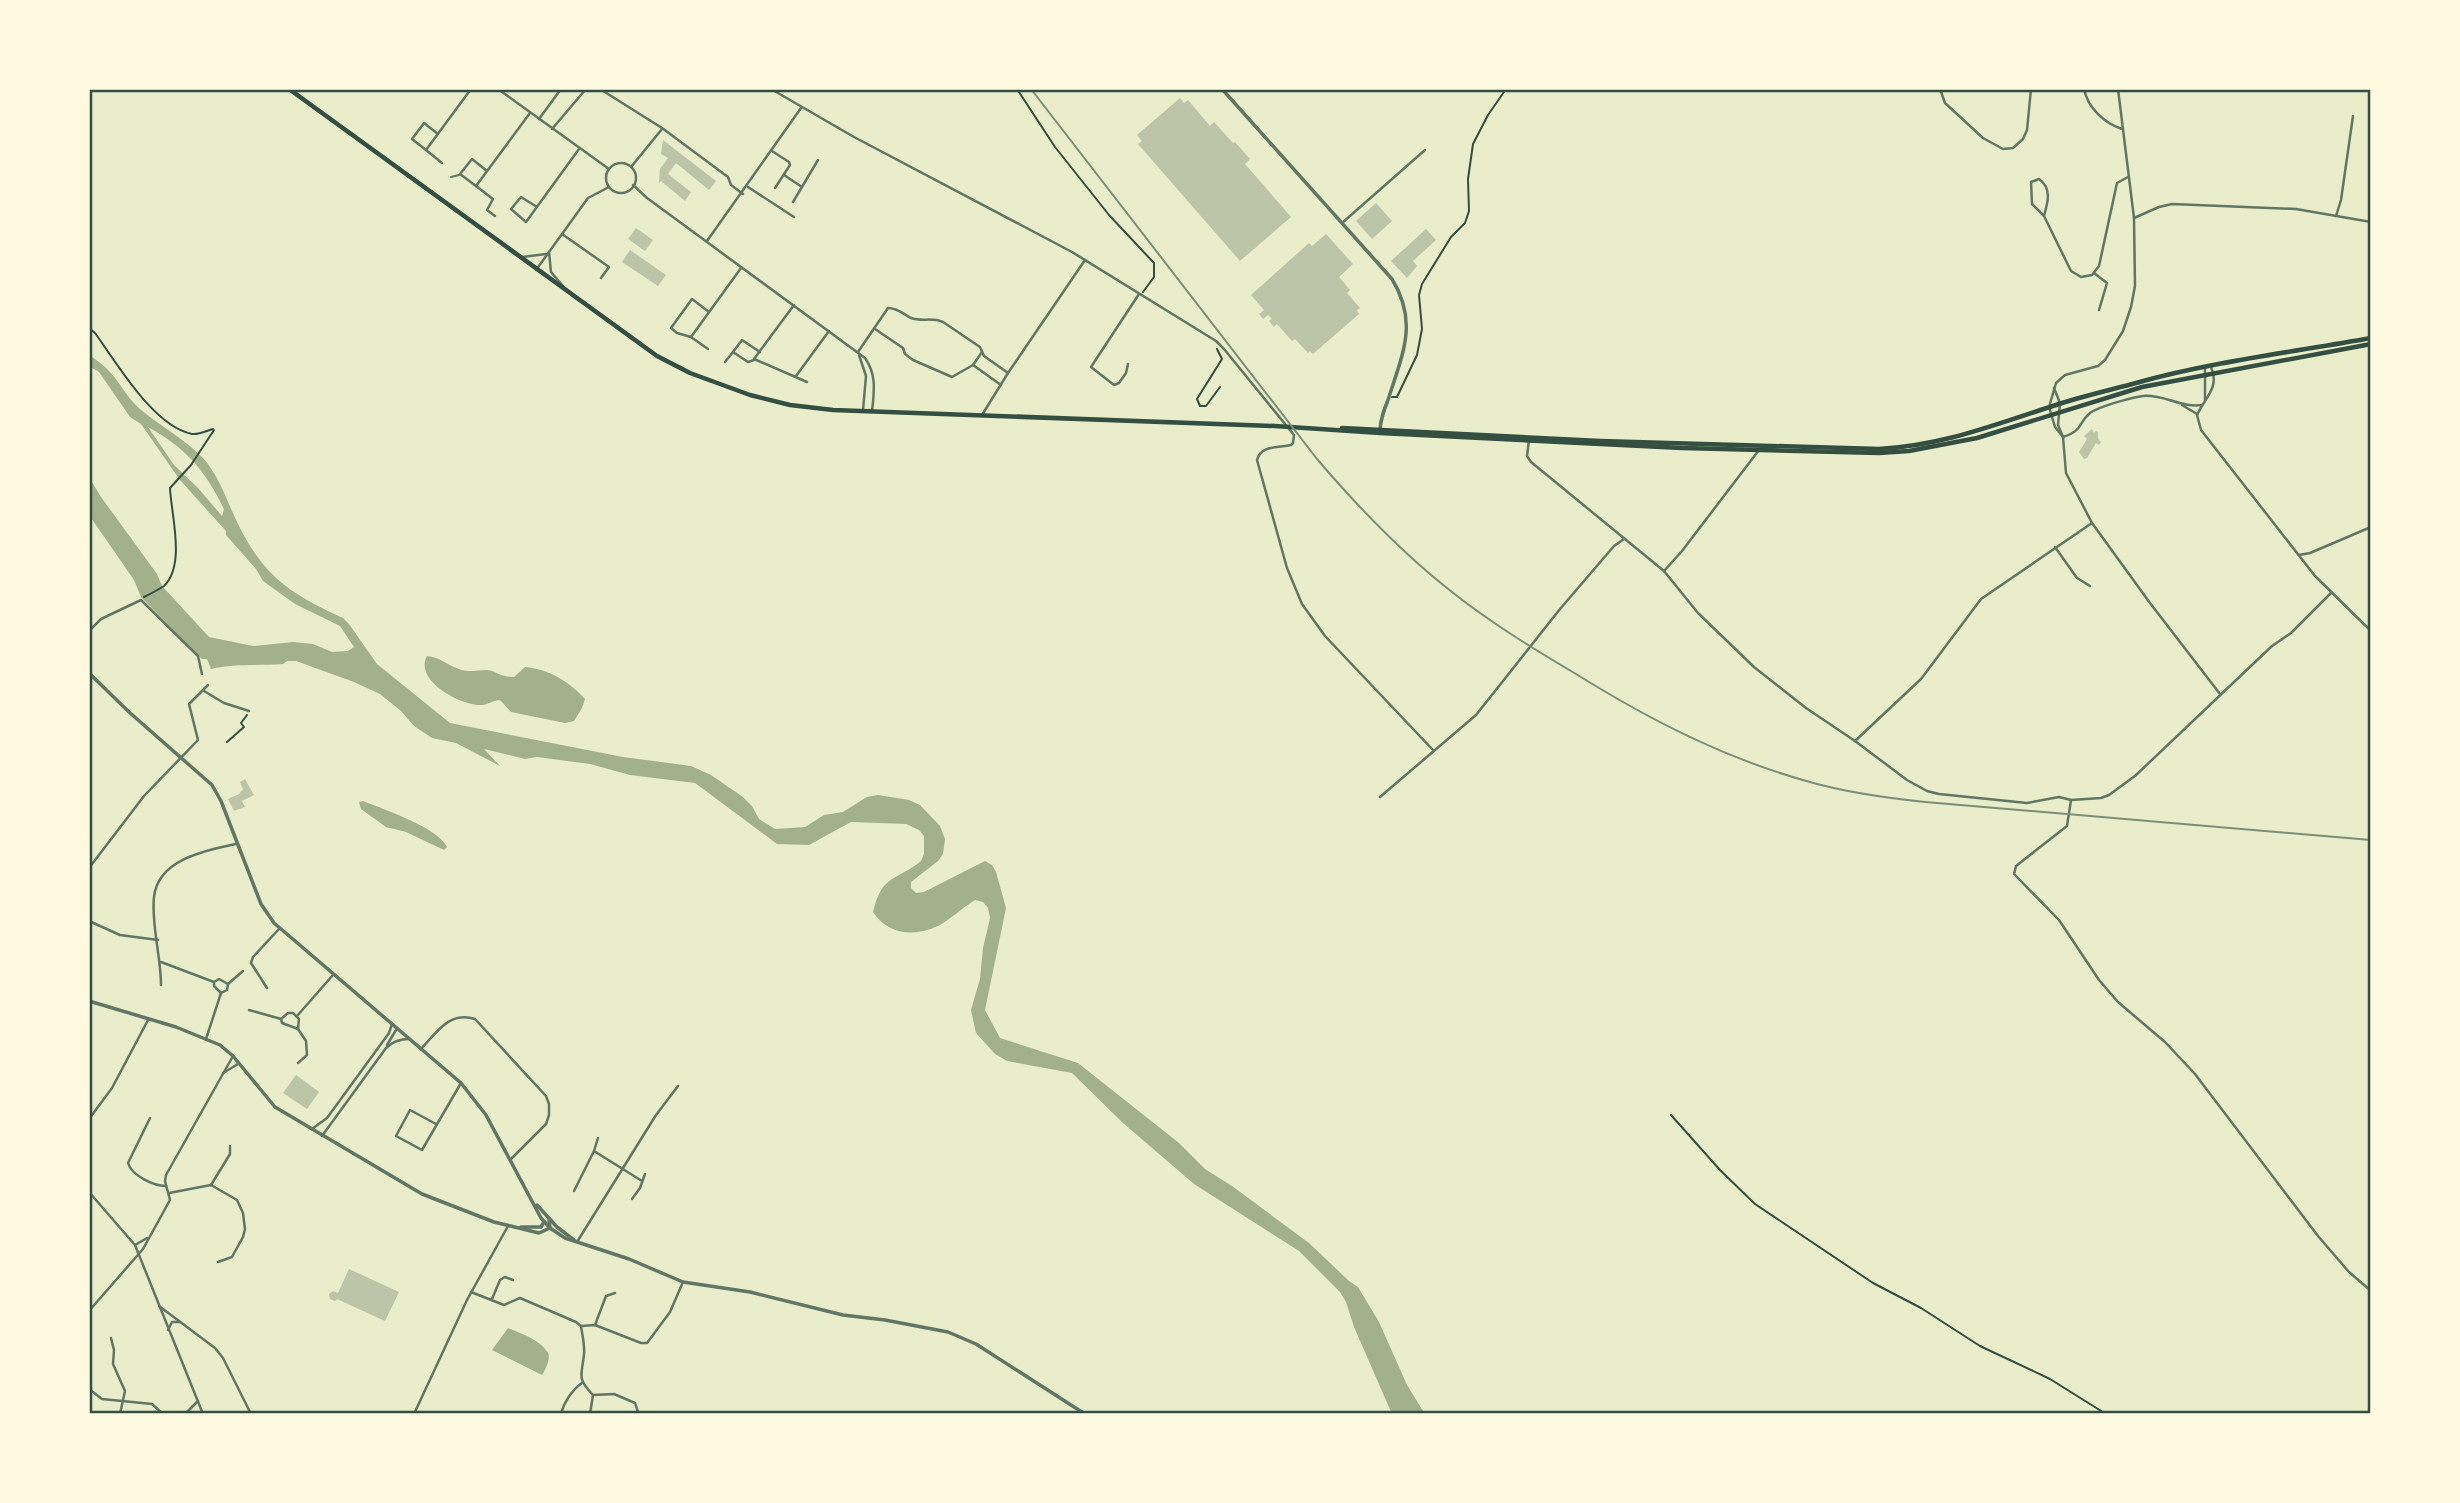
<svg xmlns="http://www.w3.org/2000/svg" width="2460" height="1503" font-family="Quicksand,sans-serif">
<rect width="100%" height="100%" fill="#e9edc9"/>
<g fill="#a3b18a" fill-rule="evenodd">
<path d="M89,355C95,359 101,363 106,368C119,380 126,397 140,409C160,426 185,439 203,458C220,477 227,502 238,524C264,577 291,594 343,618L349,624L377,664L450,723L623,757L691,766L711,775L743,797L752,806L759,819L775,829L805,827L824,815L843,812L867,797L878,795L909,800L920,805L940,826L945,839L943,854L938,861L911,882V888L916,893L924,892L985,861L992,865L996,872L1006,908L985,1010L1000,1038L1078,1063L1179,1143L1205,1169L1232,1186L1309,1243L1349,1281L1358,1287L1379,1322L1407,1385L1425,1414H1392L1354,1327L1346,1302L1340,1292L1299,1251L1194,1184L1123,1123L1072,1073L1007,1061L995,1054L976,1033L971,1010L980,979L983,948L990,918L988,908L983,902L975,900C962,908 951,919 938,926C914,937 888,935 873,912C882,874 896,881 921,861L924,854V836L919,830L906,824L851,822L809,845L777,844L695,783L630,775L590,764L537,757L525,759L484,749L500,766L456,743L432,738L414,726L401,711L380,694L354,682L296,661H287L283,664C259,666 234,663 211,669L207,659H202L141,597L134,580L89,515V477L101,497L157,574L162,586L209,637L253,646L293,642L313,644L332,652L348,651L354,647L340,626L295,604L263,581L256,569L226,535V531L180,480L141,424L130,417L99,372L89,366ZM148,427C186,448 205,470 224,509L222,516L198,488L174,465Z"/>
<path d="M427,656C440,657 447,665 459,669C469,673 477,670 487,670C497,671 499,677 514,677L525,667C548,669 569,681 585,699L582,708L574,721L565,723L511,712L500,700C494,700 489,704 483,705C463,707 413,681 427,656Z"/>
<path d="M363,801C383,809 439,828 447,847L444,850L406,832L386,827L361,809L359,802Z"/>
<path d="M508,1328C520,1333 541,1340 548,1353C551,1359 545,1370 542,1375L492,1350Z"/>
</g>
<g fill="#bcc5a7">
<polygon points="1180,98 1184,103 1188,100 1210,126 1214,122 1233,143 1235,142 1250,159 1245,164 1291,217 1240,261 1138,144 1142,141 1137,135"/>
<polygon points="663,140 716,181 709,190 676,163 668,174 691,192 685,201 661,181 659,183 660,169 668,158 661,154"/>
<polygon points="1376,203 1392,221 1372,239 1356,221"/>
<polygon points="636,228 653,240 645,251 628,239"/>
<polygon points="1426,229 1436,240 1413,261 1417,266 1407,278 1391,261"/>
<polygon points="1326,234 1353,264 1339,277 1350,290 1347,293 1360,308 1357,310 1359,314 1313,354 1310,351 1308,353 1295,339 1292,341 1277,324 1274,327 1269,321 1272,319 1268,315 1263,319 1259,314 1264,310 1251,295 1309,243 1312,246"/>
<polygon points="630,250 666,275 658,286 622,262"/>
<polygon points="2092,429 2094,433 2096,431 2098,432 2098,439 2101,442 2099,445 2096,443 2087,458 2084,459 2079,452 2087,439 2084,436"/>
<polygon points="245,779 254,795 242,801 245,807 234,811 228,799 239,794 243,789 240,782"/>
<polygon points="296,1075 319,1092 307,1109 283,1093"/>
<polygon points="349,1269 399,1292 385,1321 337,1299 335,1301 330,1299 329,1294 333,1291 338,1293"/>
</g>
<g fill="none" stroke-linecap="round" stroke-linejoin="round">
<g stroke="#344e41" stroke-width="2">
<polyline points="1017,89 1055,147 1109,215 1154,263 1154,277 1143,292"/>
<polyline points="2366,89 2371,92"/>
<path d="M89,328L95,333C117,363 153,426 192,434C199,435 206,431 213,429"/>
<polyline points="1217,349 1222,359 1197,399 1200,406 1206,406 1220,387"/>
<polyline points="1392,397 1397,397 1417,355 1422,329 1419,295 1422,284 1451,237 1465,223 1469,211 1468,179 1473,144 1488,115 1506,89"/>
<path d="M144,597C150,594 158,590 164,586C186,565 171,514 170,488L191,465L214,430"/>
<polyline points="227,742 244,727 241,723 247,715"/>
<polyline points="1671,1115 1720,1170 1755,1204 1873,1283 1921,1308 1980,1346 2050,1379 2106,1414"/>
</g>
<polyline stroke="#617663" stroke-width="2" points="451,177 459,175"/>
<g stroke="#617663" stroke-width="2.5">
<polyline points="498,89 609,169"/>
<polyline points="600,89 662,128 728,177 731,185 743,194"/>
<path d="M771,89L854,137L1072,252L1216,341L1224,349L1294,435L1293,443L1291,445C1278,448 1261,445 1257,460L1287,568L1302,604L1325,636L1433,750"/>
<polyline points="1940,89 1945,103 1983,138 2003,149 2013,148 2023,139 2027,130 2031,89"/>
<polyline points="2021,89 2031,91"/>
<path d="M2084,89C2088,108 2104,123 2122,129"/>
<polyline points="539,119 561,89"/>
<polyline points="552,129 586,89"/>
<polyline points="438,134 424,123 412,139 426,150 471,89"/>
<polyline points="426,150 442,163"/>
<polyline points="772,151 789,162 790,165 775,188"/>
<circle cx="621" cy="178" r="15"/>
<polyline points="631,167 662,129"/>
<polyline points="487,171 472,159 460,174 476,186 530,113"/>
<polyline points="784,175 802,187"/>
<path d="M633,185L647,198L865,358C877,375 874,392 872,412"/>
<polyline points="476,186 493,199 487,210 495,216"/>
<polyline points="748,187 794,217"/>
<polyline points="793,202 818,160"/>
<polyline points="537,207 521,197 511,209 526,222 579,149"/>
<path d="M2044,216C2048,202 2052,188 2039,179L2031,182L2032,204L2044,216L2071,271L2081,277L2092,275L2099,266L2117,183L2128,177"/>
<polyline points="2336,216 2341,200 2353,116"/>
<polyline points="2134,218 2159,207 2172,204 2296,209 2371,222"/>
<polyline points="1342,223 1425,150"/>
<polyline points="562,234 609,267 601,278"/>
<polyline points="707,241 801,108"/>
<polyline points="549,252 551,272 563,286"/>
<polyline points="522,257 546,254"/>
<polyline points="536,270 588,198 609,187"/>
<polyline points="2094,273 2107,283 2099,310"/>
<polyline points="794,305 754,359 807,382"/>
<polyline points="709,312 692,299 671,328 677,333 691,337 741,268"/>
<polyline points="875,329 903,348 905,354 913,360 952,377 973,365 1001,385"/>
<polyline points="691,337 708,349"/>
<path d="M858,352L888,308C898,308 903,314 911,318C922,322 932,317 943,322L980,347L984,356L1008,373L1085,260"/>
<polyline points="859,355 866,376 863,410"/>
<polyline points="754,360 748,362 733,352 742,340 760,352"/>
<polyline points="725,362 733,352"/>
<polyline points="1128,364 1126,373 1119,383 1114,385 1091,367 1139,294"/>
<polyline points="973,365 982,352"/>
<path d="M2211,367C2220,388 2205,397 2197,415L2201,430L2315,576L2371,631"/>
<polyline points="796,376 829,331"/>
<polyline points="2054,388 2060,403 2058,425 2063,437 2066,473 2092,523 2150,603 2220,694"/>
<polyline points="2205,400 2205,368"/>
<polyline points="2182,405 2197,414"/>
<polyline points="982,415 1008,373"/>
<polyline points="2063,437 2055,427 2049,407 2056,383 2065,375 2098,366 2105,360 2123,331 2131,307 2135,286 2134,218 2118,89"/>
<path d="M2063,437C2084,430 2077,424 2090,413C2100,406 2130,398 2143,396C2163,394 2181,408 2202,405"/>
<polyline points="1529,440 1527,456 1531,462 1664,571 1698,613 1754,667 1806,708 1855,741 1907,780 1927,791 1939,794 2027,803 2059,797 2071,800 2101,798 2109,795 2135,776 2272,646 2291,633 2331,593"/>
<polyline points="2055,547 2077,578 2090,586"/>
<polyline points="2299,555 2310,553 2371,527"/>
<polyline points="1664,571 1682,551 1759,450"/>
<polyline points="89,631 101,619 141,600 198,656 202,674"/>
<polyline points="204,691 224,703 249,711"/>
<polyline points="1855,741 1921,679 1981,599 2092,523"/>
<polyline points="1380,797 1476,715 1560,609 1614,546 1624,539"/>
<polyline points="2071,800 2067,826 2016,866 2014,874 2059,920 2099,980 2118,1002 2165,1042 2195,1074 2318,1236 2349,1272 2371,1291"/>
<polyline points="89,868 144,796 198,740 189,704 208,685"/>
<polyline points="89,921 120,935 158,940"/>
<polyline points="161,962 214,982 219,979 228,984 227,990 221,993 214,986 214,982"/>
<polyline points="228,984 243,971"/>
<path d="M161,985C161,956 151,924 154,897C158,859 207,850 236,844"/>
<polyline points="267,988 251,963 253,957 279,929"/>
<polyline points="249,1010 281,1019"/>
<polygon points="288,1013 293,1013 299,1019 298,1029 282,1023 281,1019"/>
<polyline points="297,1016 333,975"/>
<polyline points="298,1029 306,1041 307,1055 298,1063"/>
<polyline points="206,1039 221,993"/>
<polyline points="387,1045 396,1030"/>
<path d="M421,1049C437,1032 449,1011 475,1019L546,1096L549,1104V1115L546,1124L511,1159"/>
<polyline points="223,1073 238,1064"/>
<path d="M150,1118L128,1163C132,1176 154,1186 166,1186"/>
<polyline points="89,1119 112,1088 148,1020"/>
<polyline points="436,1124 410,1110 396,1136 422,1150 461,1083"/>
<polyline points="312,1129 327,1118 389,1033 392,1024"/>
<path d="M322,1136L386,1048C393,1041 400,1039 409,1039"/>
<polyline points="594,1151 642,1181"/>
<polyline points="211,1185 230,1154 230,1146"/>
<polyline points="574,1191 594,1151 598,1138"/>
<polyline points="89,1192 135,1245 203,1414"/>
<polyline points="169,1193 211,1185 237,1200 243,1213 245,1229 243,1237 232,1257 218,1262"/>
<polyline points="632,1199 640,1188 645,1174"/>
<polyline points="577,1242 656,1115 678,1086"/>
<polyline points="135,1245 147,1238"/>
<path d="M471,1292L504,1305L520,1298L576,1322L581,1326C582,1334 585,1345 584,1354C582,1376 576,1377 593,1395L614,1394L635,1403L638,1412"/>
<polyline points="492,1299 500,1280 505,1277 513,1280"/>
<polyline points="159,1306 215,1348 223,1358 251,1414"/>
<polyline points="89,1311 143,1249 170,1200 165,1181 166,1175 233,1056"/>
<polyline points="595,1325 606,1296 615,1293"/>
<polyline points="581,1326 595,1325 641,1343 647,1343 670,1312 683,1282"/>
<polyline points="168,1330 172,1322 180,1322"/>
<polyline points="111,1338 114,1350 113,1364 125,1391 120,1414"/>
<polyline points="89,1389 102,1399 152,1404 163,1414"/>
<polyline points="185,1414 198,1401"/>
<polyline points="414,1414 467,1300 508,1226"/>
<path d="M561,1414C564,1402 572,1390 582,1383"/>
<polyline points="590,1414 593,1395"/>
</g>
<g stroke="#617663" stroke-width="3.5">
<path d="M1222,89L1392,279C1419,323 1402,355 1388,400C1384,410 1380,420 1380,431"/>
<polyline points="89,673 129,712 212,785 221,801 261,904 274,923 461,1083 486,1115 541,1218 550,1228 565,1238 629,1259 683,1282 750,1292 843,1315 885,1320 948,1332 976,1344 1085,1414"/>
<polyline points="89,1001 176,1027 220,1045 233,1056 275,1107 422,1194 494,1222 539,1233 550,1228 549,1219"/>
<polyline points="537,1205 557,1227 574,1240"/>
<polyline points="521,1227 541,1227 544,1222"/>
</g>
<g stroke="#344e41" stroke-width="4.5">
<polyline points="289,89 657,356 690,373 750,395 790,405 833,410 1275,426 1380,433 1682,448 1879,453 1909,451 1977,438 2142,387 2371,344"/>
<path d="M1342,428L1600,441L1879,449C1946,445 1996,424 2059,404C2084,396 2110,390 2136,383C2211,362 2293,352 2371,338"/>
</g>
<path stroke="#7c8e77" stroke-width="2" d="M1031,89L1317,459C1358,507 1402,553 1452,592C1491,623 1534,649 1576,674C1650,720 1726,759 1810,782C1848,793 1887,798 1925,802L2371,840"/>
</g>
<rect width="2460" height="1503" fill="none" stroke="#fefae0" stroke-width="182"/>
<rect x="91" y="91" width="2278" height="1321" fill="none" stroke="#344e41" stroke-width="2.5"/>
</svg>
